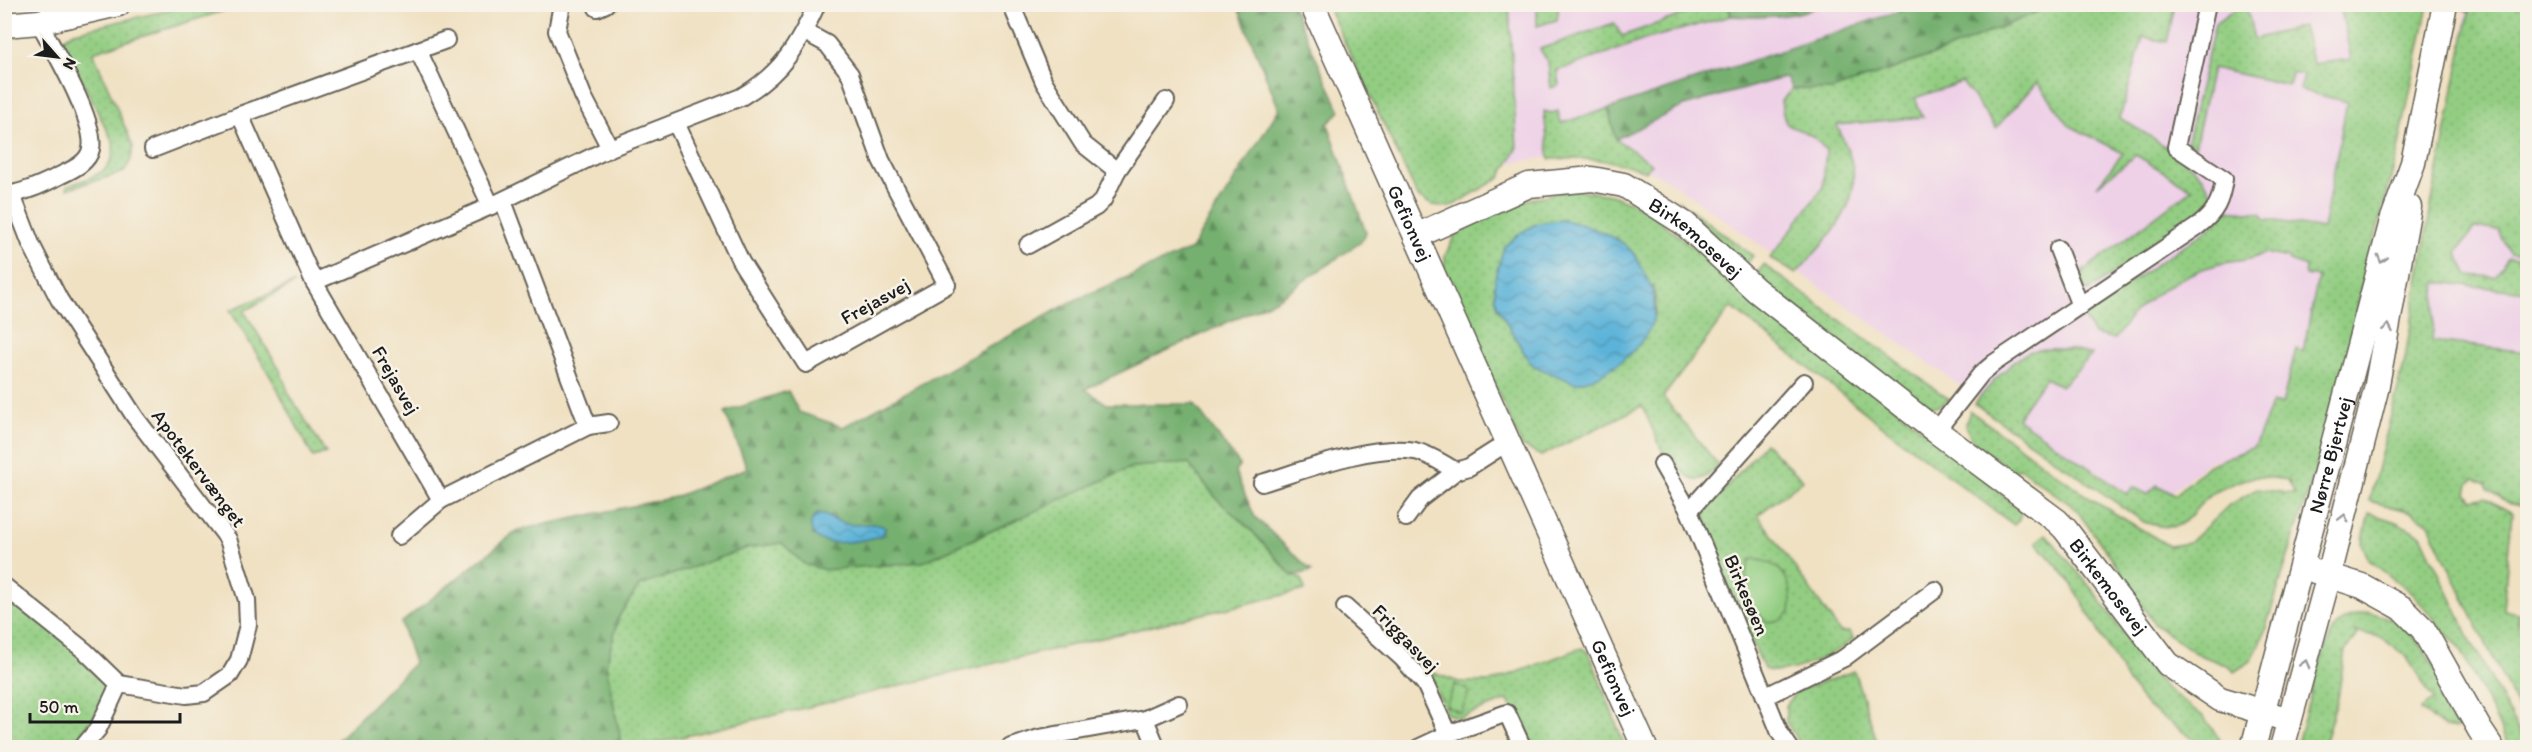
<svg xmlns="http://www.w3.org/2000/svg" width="2532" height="752" font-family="Itim,sans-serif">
<defs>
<pattern id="grass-dots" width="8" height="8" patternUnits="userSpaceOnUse" patternTransform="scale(1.5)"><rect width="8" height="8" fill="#93cd82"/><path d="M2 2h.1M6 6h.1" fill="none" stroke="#7eaf70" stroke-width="1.8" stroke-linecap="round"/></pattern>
<pattern id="forest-firs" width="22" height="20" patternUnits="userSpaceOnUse" patternTransform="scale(1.5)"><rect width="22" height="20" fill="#76b070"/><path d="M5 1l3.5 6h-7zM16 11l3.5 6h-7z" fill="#608e5b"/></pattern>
<pattern id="water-waves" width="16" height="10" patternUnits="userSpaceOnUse" patternTransform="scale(1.5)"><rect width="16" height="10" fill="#5cb3d9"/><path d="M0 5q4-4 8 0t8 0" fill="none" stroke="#4b91af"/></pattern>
</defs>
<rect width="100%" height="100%" fill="#f7f3e8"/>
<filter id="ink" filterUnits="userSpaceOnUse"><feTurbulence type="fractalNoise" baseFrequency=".0167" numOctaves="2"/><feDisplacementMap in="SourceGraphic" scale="12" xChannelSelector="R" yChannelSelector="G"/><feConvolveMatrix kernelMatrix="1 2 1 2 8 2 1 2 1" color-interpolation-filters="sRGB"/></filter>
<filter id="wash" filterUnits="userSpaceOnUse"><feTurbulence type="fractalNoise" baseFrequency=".008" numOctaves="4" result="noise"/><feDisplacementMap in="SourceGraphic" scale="24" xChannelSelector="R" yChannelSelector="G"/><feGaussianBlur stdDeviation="1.35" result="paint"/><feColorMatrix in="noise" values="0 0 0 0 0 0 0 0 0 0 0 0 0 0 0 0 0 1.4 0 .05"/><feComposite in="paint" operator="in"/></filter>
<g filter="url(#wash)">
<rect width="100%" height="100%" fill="#f0e1c3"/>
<g fill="#eed0e7">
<polygon points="1454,5 1917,5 1608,109 1617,139 1684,106 2029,5 2401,5 2299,447 2210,461 2162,499 2124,501 1668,180 1631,163 1596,157 1552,157 1509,163"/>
<polygon points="2467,5 2527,5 2527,359 2422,343"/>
</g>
<g fill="url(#grass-dots)" stroke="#58744f" stroke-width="1.5" fill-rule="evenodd">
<path d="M2246,4L2254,39L2303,26L2313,64L2351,59L2340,5H2428L2397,155L2361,290L2349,352L2325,438L2262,640L2251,661L2234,672L2230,667L2195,653L2154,624L2117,566L2075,508L2019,468L2013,471L1974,443L1965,426L1970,411L2094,501L2169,546L2189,543L2229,505L2257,489L2295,494L2288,480C2260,476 2256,474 2230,485C2224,487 2217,489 2213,493C2184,515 2189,537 2144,522L1975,404C1984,391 2017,354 2032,351C2051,346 2074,350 2092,355L2061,386L2045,378L2017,418L2127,494L2133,487L2147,494L2157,485L2175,495L2209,465L2254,447L2272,402L2282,404L2296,349L2303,352L2318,277L2305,275L2306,267L2289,261L2288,258L2265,253C2250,262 2233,260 2216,265C2188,272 2159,290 2137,310C2128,318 2122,330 2115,339L2094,334L2082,315L2211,227L2226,210L2261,213L2265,219L2323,229L2347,102L2300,90L2303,75L2292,73L2289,85L2212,68L2195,147L2187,142L2215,24L2241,5Z"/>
<path d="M190,5H242L93,52L133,146L131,160L124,172L67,189V186C91,177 117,174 113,142L61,40L74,32Z"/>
<polygon points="1327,5 1509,5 1517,149 1500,178 1450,207 1432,205 1418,197"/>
<polygon points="1537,5 1559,5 1557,20 1537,26"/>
<polygon points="1688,5 1728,5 1731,16 1647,39 1557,71 1559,85 1551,88 1548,62 1540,49 1614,23 1622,36 1690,12"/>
<path d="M2053,5H2175L2167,42L2143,37L2120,118C2148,136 2204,165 2213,197L2205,211L2088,291L2082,288L2083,271L2192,189L2136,155L2097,186L2123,153L2070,126L2037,82L1996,128L1962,82L1915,98L1923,117L1837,125C1842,137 1849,150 1852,164C1862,209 1823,243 1796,274L1770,258L1823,187L1826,150C1822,146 1817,140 1812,136C1789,122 1785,135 1781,101L1792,89L1832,90L1947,50Z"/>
<polygon points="2462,5 2527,5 2527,255 2510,253 2498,230 2474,228 2457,253 2468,275 2495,277 2508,257 2527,259 2527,292 2437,282 2432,341 2527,352 2527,507 2510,504 2488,489 2486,484 2474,479 2469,484 2467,493 2473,500 2485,497 2512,513 2503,610 2518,613 2518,627 2527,635 2527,726 2466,604 2429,524 2412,512 2369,501 2404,365 2431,206 2469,12 2461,9"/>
<path d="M1608,109L1616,139L1652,164L1646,171C1611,159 1585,158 1549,159L1544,111L1552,113L1558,111L1561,123Z"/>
<path d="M1572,189L1611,195L1642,207L1978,473L2021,512L2019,520L2014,525L1890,432L1731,307L1663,397L1719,466C1714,470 1708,476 1703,478C1689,484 1678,467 1673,456L1666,459L1642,406L1541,456L1522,446L1444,271L1445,256L1455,235L1505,205ZM1494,285L1653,286L1656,302L1655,314L1536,367L1529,361L1498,308Z"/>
<polygon points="1678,200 1753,256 1745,266"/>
<polygon points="1764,265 1950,400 1936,407 1920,405 1755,275"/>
<polygon points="295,283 244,311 280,370 289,394 326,453 313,457 272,379 230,310"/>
<path d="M1765,443L1803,480L1758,515L1840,632H1849L1854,639C1834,654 1788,679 1764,669L1703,528L1706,511Z"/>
<polygon points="1188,463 1217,499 1252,531 1292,576 1302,579 1305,590 639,747 622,747 606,665 619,616 639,586 747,548 782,543 804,564 923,562 1132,467"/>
<polygon points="2369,513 2396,522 2421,535 2471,641 2527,747 2509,746 2460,648 2444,631 2413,594 2369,560 2362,544"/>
<polygon points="2046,534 2096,594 2142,660 2166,688 2204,717 2225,747 2194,747 2196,741 2148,707 2129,684 2069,580 2036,542"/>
<polygon points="4,592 62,637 105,681 103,704 72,747 5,747"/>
<path d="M2368,612C2375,614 2384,616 2391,619C2422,635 2446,688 2461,718L2456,729L2445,727L2420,710L2433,699L2406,656L2380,637L2352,631L2358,634L2345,650L2338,698L2323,747L2296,748C2304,721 2322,642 2338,624C2346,617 2358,614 2368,612Z"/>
<polygon points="1581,648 1589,652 1625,747 1529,747 1508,700 1459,718 1447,714 1428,671 1459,682 1491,682"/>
<polygon points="1854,671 1879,747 1802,747 1786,722 1786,706 1795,692"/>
</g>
<g fill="url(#forest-firs)" stroke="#496646" stroke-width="1.5">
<polygon points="1237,5 1292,5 1340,111 1328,124 1366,233 1361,242 1277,299 1085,389 1107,404 1194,404 1240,465 1235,472 1255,517 1312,571 1292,576 1252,531 1217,499 1188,463 1132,467 923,562 825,570 804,564 782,543 747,548 639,586 619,616 606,665 622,747 330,748 414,663 401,623 518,530 675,497 747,468 725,412 788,391 799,412 843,427 1073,301 1191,249 1279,109"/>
<path d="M1728,5V4L1822,5C1793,18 1763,18 1731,16Z"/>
<polygon points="1917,5 2053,5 1947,50 1832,90 1792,89 1786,77 1684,106 1616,139 1608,109"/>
</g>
<g fill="#93cd82" stroke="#58744f" stroke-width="1.5">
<path d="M1751,559C1783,561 1794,582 1790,612L1781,620L1767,622L1749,605L1746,573Z"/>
<polygon points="1455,684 1469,691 1461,713 1446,706"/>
</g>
<g fill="url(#water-waves)" stroke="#3c687a" stroke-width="1.5">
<path d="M1559,220C1580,222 1606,232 1624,244C1633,250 1638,261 1643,270C1664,306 1656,332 1624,359C1610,371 1594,380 1575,383L1536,367L1529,361L1498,308L1495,297V277L1504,247L1520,233L1536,224Z"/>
<path d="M818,514C827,514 837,522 846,524C859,527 874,520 886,528L881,536C865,540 812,553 811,526C811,520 813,517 818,514Z"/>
</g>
</g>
<g filter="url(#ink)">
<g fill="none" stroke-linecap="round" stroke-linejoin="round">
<defs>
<g id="street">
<path d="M562,4L557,31L583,96L610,148L741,97C781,74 798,46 817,4"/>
<polyline points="1011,4 1044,82 1083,144 1117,171 1166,101"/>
<polyline points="597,8 606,4"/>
<polyline points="418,50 491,206"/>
<polyline points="240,115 446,40"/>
<polyline points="676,123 741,262 806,364 947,285 881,160 850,74 827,44 805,32"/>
<polyline points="153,149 240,115 314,282 491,206 610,148"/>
<path d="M4,195C22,194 41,185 57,177C69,171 88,164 91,149C97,122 52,47 39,22"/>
<polyline points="12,195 31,244 59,299 135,417 228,539 247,600 248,625 239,660 230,675 204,693 186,695 119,684 98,729 82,748"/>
<polyline points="1028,245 1096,207 1103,200 1117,171"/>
<polyline points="2058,249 2080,306"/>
<polyline points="314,282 441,500"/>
<polyline points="588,426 609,423"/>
<path d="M1936,431L1981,374L1994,363L2198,226C2216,212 2221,201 2224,179L2176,147L2207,4"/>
<polyline points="1662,464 1689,511 1780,733 1790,748"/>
<path d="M1262,483C1305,470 1370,444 1415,451C1430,454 1443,464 1456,471L1469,467L1508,442"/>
<polyline points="1689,511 1804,382"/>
<polyline points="1406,518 1420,499 1456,471"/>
<polyline points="399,536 441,500 588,426 503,201"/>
<polyline points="4,586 85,651 119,684"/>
<polyline points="1345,607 1402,658 1425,684 1448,734"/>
<polyline points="1766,696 1844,658 1935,590"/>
<polyline points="1145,719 1179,704"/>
<polyline points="1009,748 1039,738 1145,719 1157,748"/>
<polyline points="1418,748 1448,734 1507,713 1523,748"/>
</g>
<g id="secondary">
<path id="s1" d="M1312,4L1645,748"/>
<polyline points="4,25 39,22 118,4"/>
<path id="s2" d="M1416,236L1529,185L1592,179L1624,185L1685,224L1756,290L1936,431L2057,521L2065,529L2168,664L2220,699L2289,720"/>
<polyline points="2315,571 2362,586 2402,608 2423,629 2480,730 2492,748"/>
<path id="s3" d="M2253,748L2392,221L2413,163L2445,4"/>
<polyline points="2282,748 2329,575 2376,390 2409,207"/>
</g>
</defs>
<use href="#street" stroke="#666156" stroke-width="20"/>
<use href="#secondary" stroke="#666156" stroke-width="27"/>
<use href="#street" stroke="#fff" stroke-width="16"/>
<use href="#secondary" stroke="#fff" stroke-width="24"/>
</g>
<defs><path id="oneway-chevron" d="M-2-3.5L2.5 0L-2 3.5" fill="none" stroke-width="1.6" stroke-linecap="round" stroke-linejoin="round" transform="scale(1.5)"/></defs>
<g stroke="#999">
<use href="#oneway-chevron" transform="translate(2382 259) rotate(105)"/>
<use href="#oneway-chevron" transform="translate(2388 328) rotate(-79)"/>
<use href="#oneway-chevron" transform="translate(2344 518) rotate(-76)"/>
<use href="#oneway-chevron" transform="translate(2305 664) rotate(-75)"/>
</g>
</g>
<g text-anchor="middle" stroke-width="5" stroke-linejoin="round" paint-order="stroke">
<g font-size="20" fill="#1c1c1c" stroke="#f7f3e8">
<text dy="7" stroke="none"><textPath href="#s1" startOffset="240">Gefionvej</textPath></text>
<text dy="7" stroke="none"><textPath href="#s2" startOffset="309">Birkemosevej</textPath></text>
<text transform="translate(875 301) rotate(-29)" y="7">Frejasvej</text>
<text transform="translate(396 380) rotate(60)" y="7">Frejasvej</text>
<text dy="7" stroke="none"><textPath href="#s3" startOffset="303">Nørre Bjertvej</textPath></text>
<text transform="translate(199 468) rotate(53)" y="7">Apotekervænget</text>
<text dy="7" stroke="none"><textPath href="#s2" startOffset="852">Birkemosevej</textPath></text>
<text transform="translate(1747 595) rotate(67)" y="7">Birkesøen</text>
<text transform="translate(1406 638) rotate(46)" y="7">Friggasvej</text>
<text dy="7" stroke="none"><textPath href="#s1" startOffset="738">Gefionvej</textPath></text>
</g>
</g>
<rect width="2532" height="752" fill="none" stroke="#f7f3e8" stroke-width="24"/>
<g transform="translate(57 57) rotate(118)" stroke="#f7f3e8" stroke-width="4.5" paint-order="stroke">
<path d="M0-4.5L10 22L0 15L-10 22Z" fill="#1c1c1c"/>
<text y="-9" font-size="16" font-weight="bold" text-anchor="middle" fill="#1c1c1c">N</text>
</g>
<path d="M30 713v9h150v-9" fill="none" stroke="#1c1c1c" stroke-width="3"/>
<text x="39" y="713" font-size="18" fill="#1c1c1c" stroke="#f7f3e8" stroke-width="4.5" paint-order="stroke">50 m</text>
</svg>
